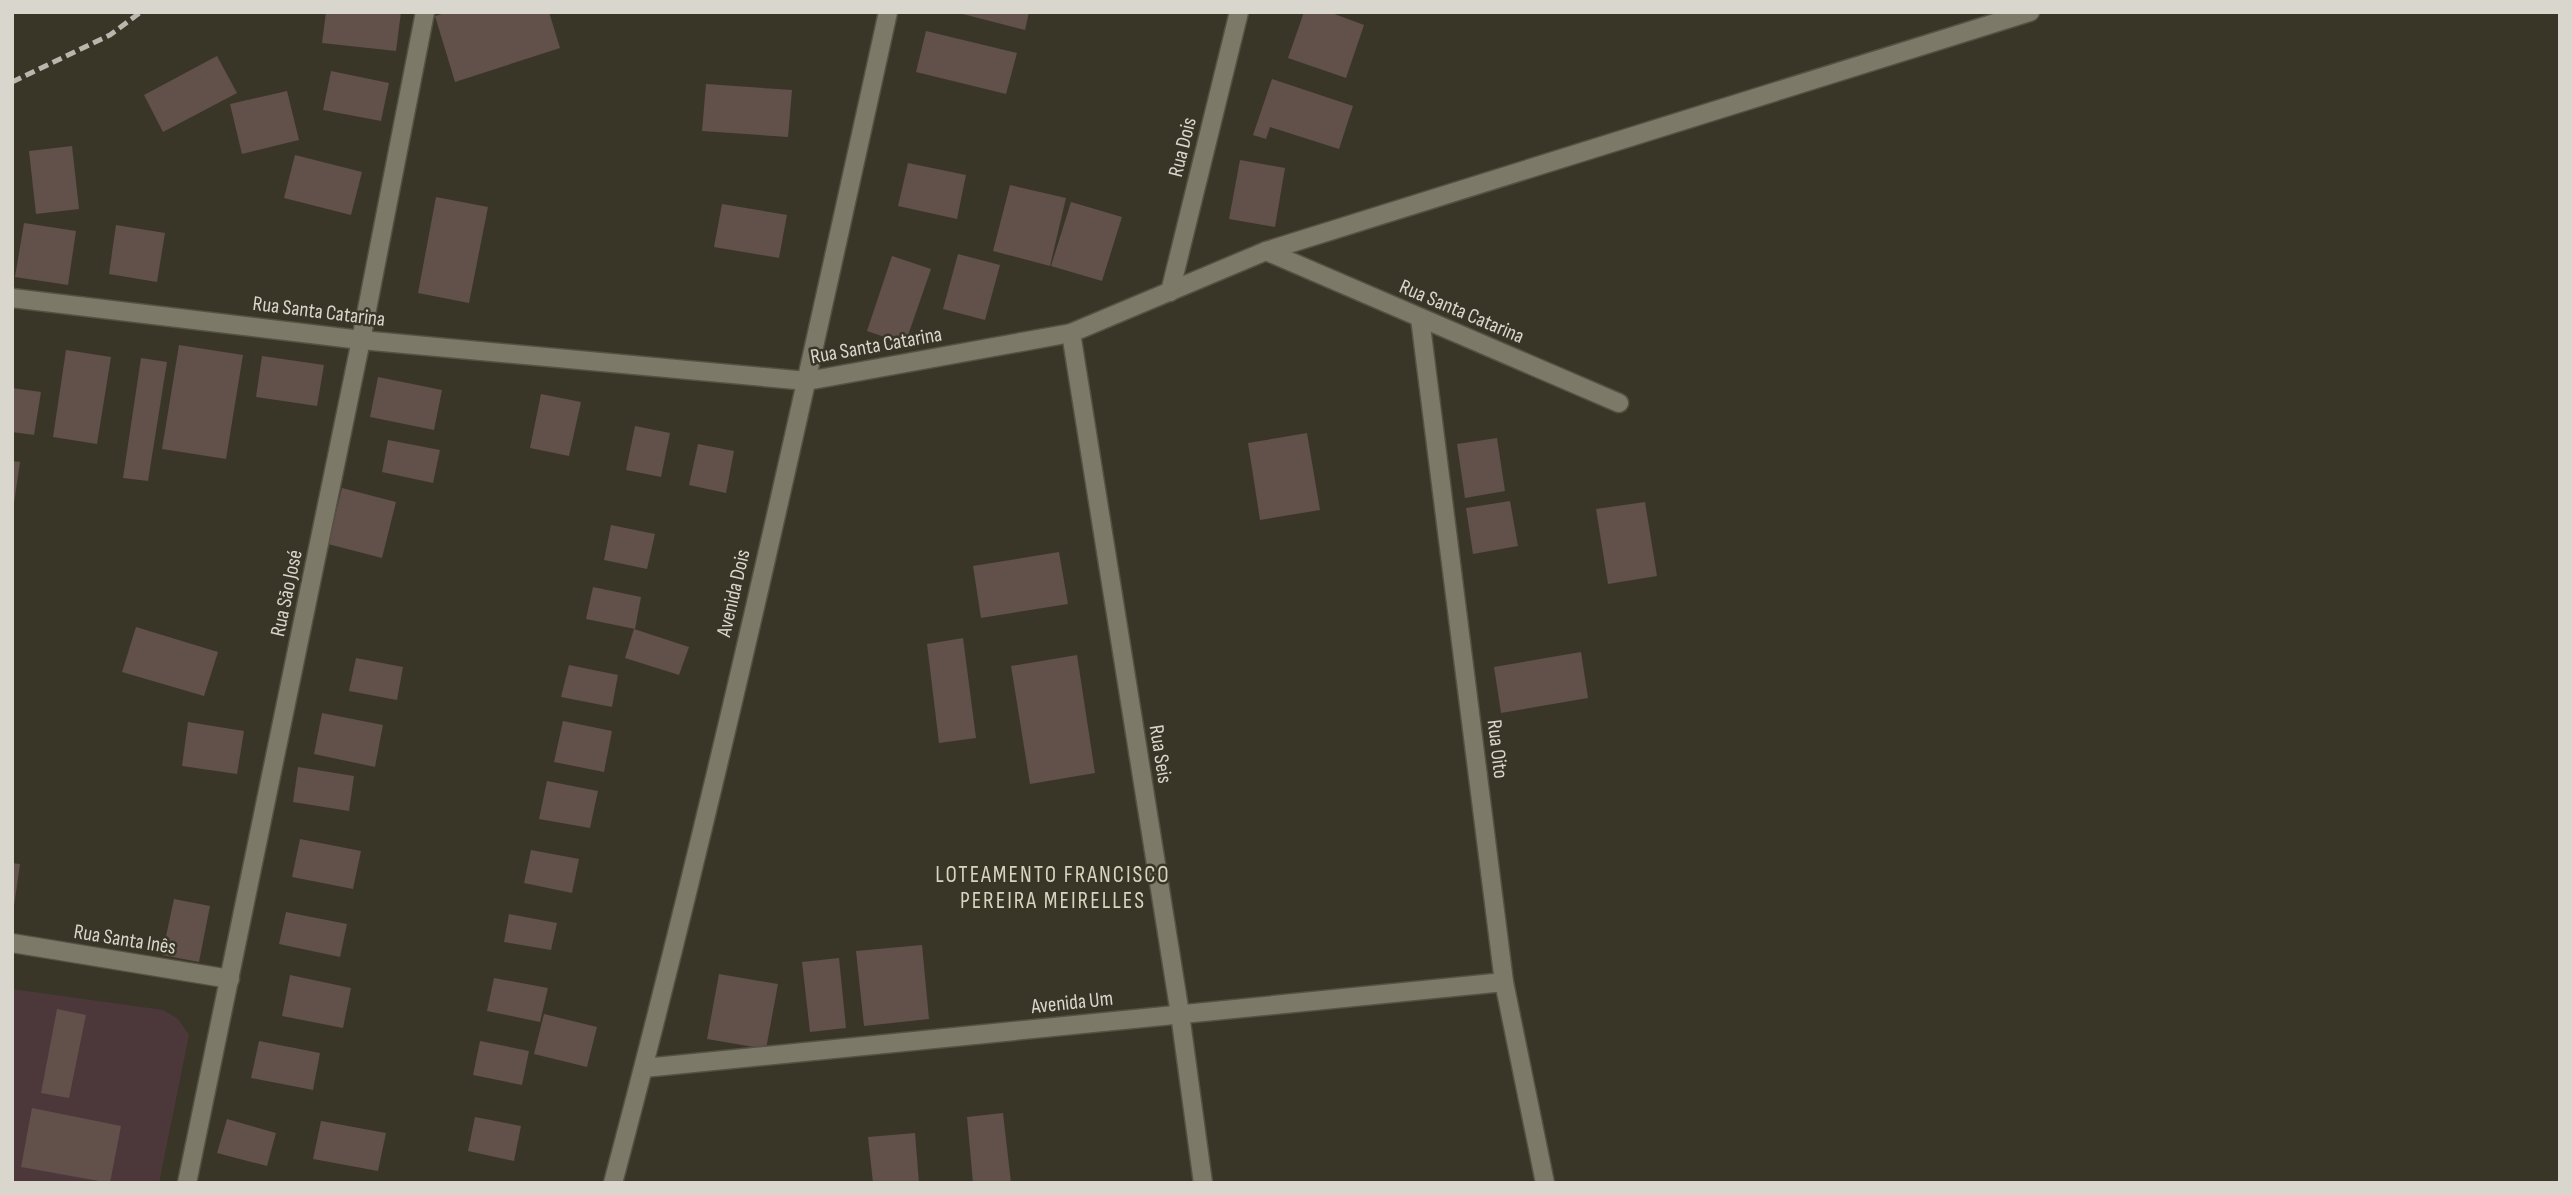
<svg xmlns="http://www.w3.org/2000/svg" width="2572" height="1195" font-family="'Sofia Sans Condensed',sans-serif">
<rect width="100%" height="100%" fill="#3a3627"/>
<polygon fill="#4c383b" points="12,989 163,1010 178,1019 189,1035 159,1183 12,1183"/>
<g fill="#62504a">
<polygon points="326,12 401,12 396,51 322,43"/>
<polygon points="448,12 549,12 560,48 455,82 435,16"/>
<polygon points="955,12 1029,12 1025,30"/>
<polygon points="1304,12 1329,12 1364,25 1346,78 1288,58"/>
<polygon points="926,31 1017,53 1006,94 916,72"/>
<polygon points="217,56 237,93 163,132 144,95"/>
<polygon points="331,71 389,83 381,121 323,110"/>
<polygon points="1272,79 1353,106 1339,149 1270,127 1266,139 1253,135"/>
<polygon points="706,84 792,90 788,137 702,131"/>
<polygon points="287,91 299,140 242,154 230,104"/>
<polygon points="72,146 79,209 36,214 29,151"/>
<polygon points="295,155 362,172 351,215 284,198"/>
<polygon points="1240,160 1285,168 1275,227 1229,219"/>
<polygon points="908,163 966,175 957,219 898,206"/>
<polygon points="1010,185 1066,198 1050,266 993,251"/>
<polygon points="436,197 488,207 469,303 418,293"/>
<polygon points="1071,202 1122,217 1102,281 1051,266"/>
<polygon points="722,204 787,215 779,258 714,247"/>
<polygon points="24,223 76,231 68,285 15,277"/>
<polygon points="116,225 165,233 157,282 109,274"/>
<polygon points="958,254 1000,265 985,320 943,309"/>
<polygon points="892,256 931,269 905,344 867,331"/>
<polygon points="179,345 243,355 226,459 162,449"/>
<polygon points="66,350 111,357 97,444 53,437"/>
<polygon points="262,356 324,365 317,406 256,397"/>
<polygon points="141,358 167,362 148,481 123,478"/>
<polygon points="378,377 442,390 434,430 370,417"/>
<polygon points="12,388 41,392 34,435 12,432"/>
<polygon points="541,394 581,402 569,456 530,448"/>
<polygon points="635,426 670,433 661,477 626,470"/>
<polygon points="1307,433 1320,510 1260,520 1248,443"/>
<polygon points="1497,438 1505,491 1465,498 1457,444"/>
<polygon points="388,440 440,450 433,483 382,472"/>
<polygon points="698,444 734,451 726,493 689,485"/>
<polygon points="12,461 20,462 14,503 12,503"/>
<polygon points="342,488 396,502 382,558 328,544"/>
<polygon points="1510,501 1518,546 1473,554 1466,508"/>
<polygon points="1645,502 1657,576 1608,584 1596,509"/>
<polygon points="611,525 655,534 647,569 604,560"/>
<polygon points="1059,552 1068,604 981,618 973,566"/>
<polygon points="593,587 641,597 635,629 586,619"/>
<polygon points="136,627 218,652 204,696 122,672"/>
<polygon points="634,629 689,647 679,675 625,658"/>
<polygon points="963,638 976,738 939,743 927,644"/>
<polygon points="1581,652 1588,698 1501,713 1494,667"/>
<polygon points="1077,655 1095,773 1030,784 1011,666"/>
<polygon points="356,658 403,667 397,700 349,691"/>
<polygon points="569,665 618,675 612,707 561,697"/>
<polygon points="322,713 383,725 375,767 314,754"/>
<polygon points="563,721 612,731 604,772 554,762"/>
<polygon points="188,722 244,731 237,774 182,766"/>
<polygon points="298,767 354,776 349,811 293,802"/>
<polygon points="547,781 598,791 590,828 539,819"/>
<polygon points="300,839 361,851 353,889 292,877"/>
<polygon points="531,850 579,859 572,893 524,883"/>
<polygon points="12,863 20,864 14,906 12,906"/>
<polygon points="174,899 210,906 199,962 162,955"/>
<polygon points="286,912 347,924 340,957 279,944"/>
<polygon points="509,914 557,923 551,950 504,942"/>
<polygon points="922,945 929,1019 864,1026 856,951"/>
<polygon points="839,958 846,1028 810,1032 802,962"/>
<polygon points="719,974 778,984 766,1049 707,1039"/>
<polygon points="290,975 351,988 343,1028 282,1016"/>
<polygon points="494,978 548,988 540,1022 487,1011"/>
<polygon points="57,1009 86,1015 69,1098 41,1093"/>
<polygon points="544,1014 597,1027 587,1067 534,1054"/>
<polygon points="259,1041 320,1053 313,1090 251,1078"/>
<polygon points="480,1041 529,1051 522,1085 473,1075"/>
<polygon points="32,1108 121,1126 110,1183 21,1167"/>
<polygon points="1003,1113 1011,1183 973,1183 967,1117"/>
<polygon points="475,1117 521,1126 514,1161 468,1151"/>
<polygon points="227,1119 276,1133 267,1166 217,1153"/>
<polygon points="321,1121 386,1133 378,1171 313,1159"/>
<polygon points="915,1133 919,1183 873,1183 868,1137"/>
</g>
<g fill="none" stroke-linecap="round" stroke-linejoin="round">
<defs>
<g id="minor">
<polyline points="1266,251 2030,12"/>
<polyline points="1170,292 1239,12"/>
<polyline points="12,298 361,340 807,381 1071,333 1266,251 1619,403"/>
<polyline points="1420,318 1504,982 1545,1183"/>
<polyline points="1071,333 1180,1014 1203,1183"/>
<polyline points="12,943 230,979"/>
<polyline points="644,1068 1504,982"/>
<polyline points="187,1183 361,340 425,12"/>
<path d="M613,1183C716,796 802,403 888,12"/>
</g>
</defs>
<use href="#minor" stroke="#545244" stroke-width="21"/>
<use href="#minor" stroke="#7d7968" stroke-width="18"/>
<polyline stroke="#b9b7ad" stroke-width="5" stroke-dasharray="10 5" stroke-linecap="butt" points="12,82 110,35 141,12"/>
</g>
<g text-anchor="middle" stroke-width="5" stroke-linejoin="round" paint-order="stroke">
<g font-size="21" fill="#d8d6cd" stroke="#3a3627">
<text transform="translate(1182 147) rotate(-76)" y="7">Rua Dois</text>
<text transform="translate(319 311) rotate(7)" y="7">Rua Santa Catarina</text>
<text transform="translate(1462 311) rotate(23)" y="7">Rua Santa Catarina</text>
<text transform="translate(876 345) rotate(-10)" y="7">Rua Santa Catarina</text>
<text transform="translate(286 593) rotate(-78)" y="7">Rua São José</text>
<text transform="translate(733 593) rotate(-77)" y="7">Avenida Dois</text>
<text transform="translate(1498 749) rotate(83)" y="7">Rua Oito</text>
<text transform="translate(1161 754) rotate(81)" y="7">Rua Seis</text>
<text transform="translate(125 939) rotate(9)" y="7">Rua Santa Inês</text>
<text transform="translate(1072 1002) rotate(-6)" y="7">Avenida Um</text>
</g>
<g font-size="23" letter-spacing="2" fill="#d8d4c1" stroke="#3a3627">
<text x="1053" y="882">LOTEAMENTO FRANCISCO<tspan x="1053" dy="26">PEREIRA MEIRELLES</tspan></text>
</g>
</g>
<rect width="2572" height="1195" fill="none" stroke="#d8d6cd" stroke-width="28"/>
</svg>
